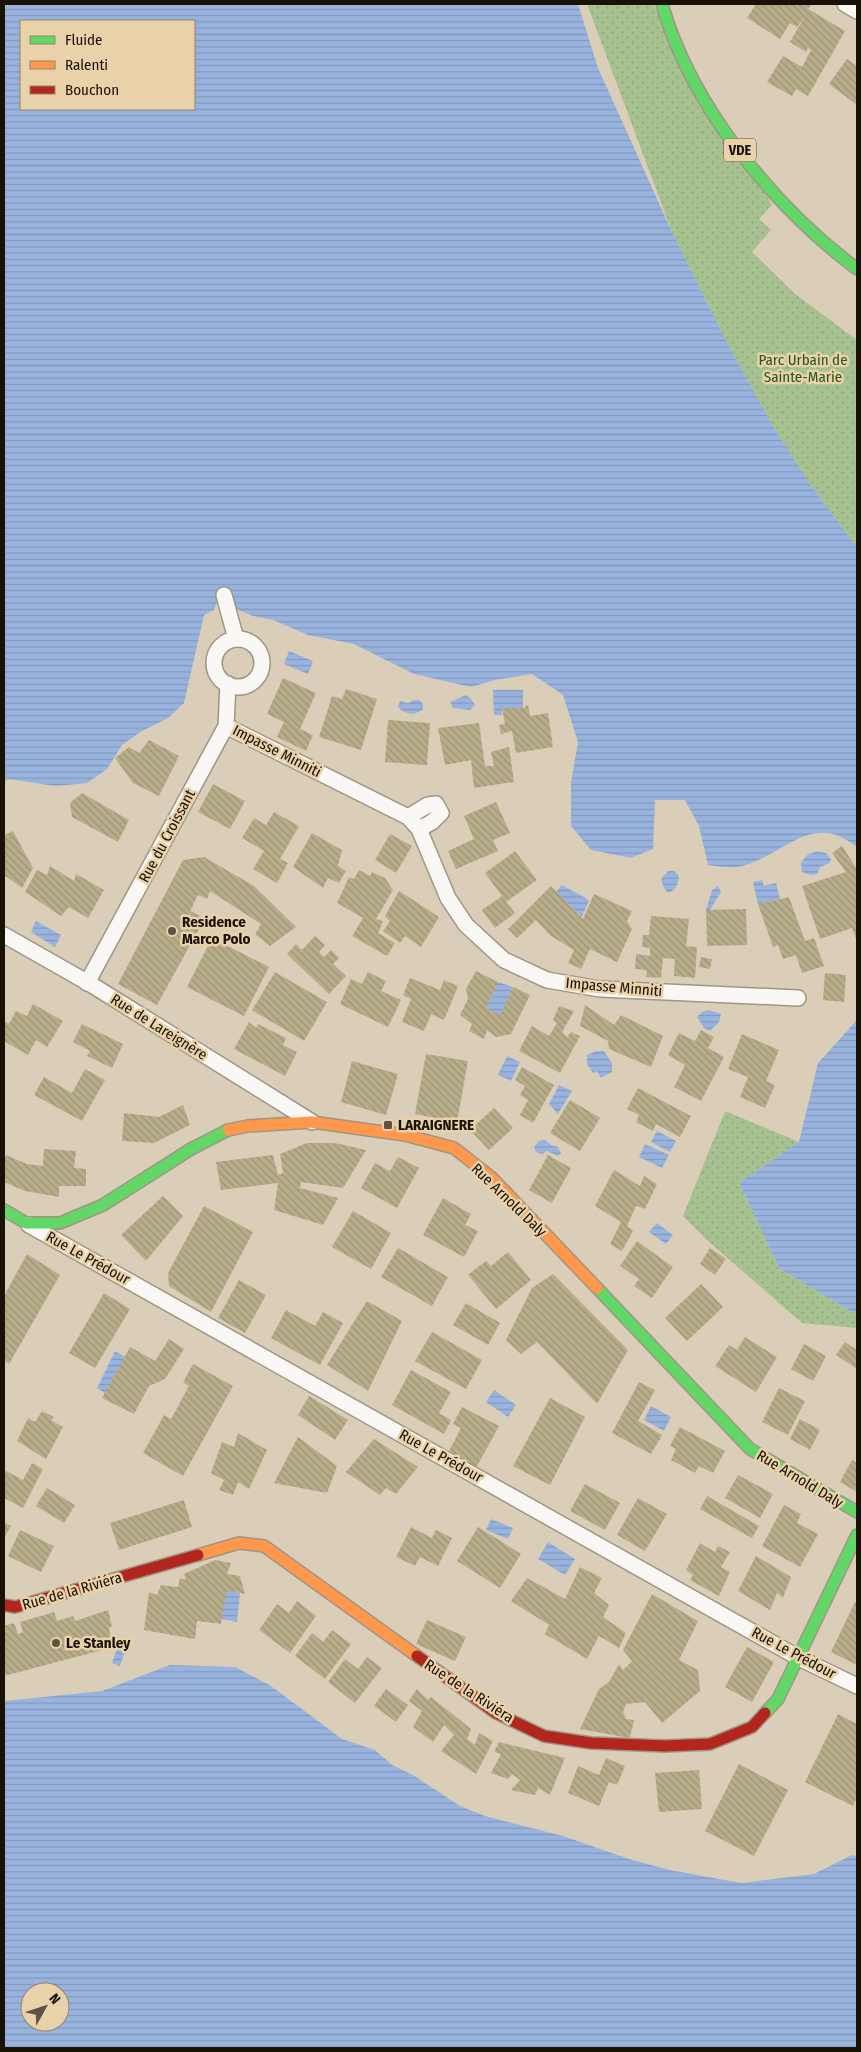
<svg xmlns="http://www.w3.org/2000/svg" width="861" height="2052" font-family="'Fira Sans Condensed',sans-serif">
<defs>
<pattern id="grass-dots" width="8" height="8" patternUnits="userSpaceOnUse" patternTransform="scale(1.25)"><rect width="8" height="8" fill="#a7c191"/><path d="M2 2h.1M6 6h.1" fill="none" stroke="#8fa57b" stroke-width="1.8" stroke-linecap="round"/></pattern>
<pattern id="water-rules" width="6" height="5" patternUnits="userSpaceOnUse" patternTransform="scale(1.25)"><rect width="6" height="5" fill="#98b3de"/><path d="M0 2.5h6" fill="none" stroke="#8299bd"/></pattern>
<pattern id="building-back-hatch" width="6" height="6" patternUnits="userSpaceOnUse" patternTransform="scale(1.25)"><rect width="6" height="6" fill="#b7ad8a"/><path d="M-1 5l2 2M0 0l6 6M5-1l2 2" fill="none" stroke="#9d9475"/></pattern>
</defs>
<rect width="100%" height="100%" fill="#dbceb8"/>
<g fill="url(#grass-dots)">
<polygon points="587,4 653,4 772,205 759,219 771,230 752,252 795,294 857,340 857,547 809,483 771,423 722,333 672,232"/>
<polygon points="725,1111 799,1142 739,1183 780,1269 857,1315 857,1328 802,1323 708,1241 683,1216"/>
</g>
<g fill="url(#water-rules)" fill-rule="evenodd">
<path d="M4,4H578L598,68L672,232L722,333L771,423L809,483L857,547V847C812,810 785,855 742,866C731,869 719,866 708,865L699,826L685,800H655L653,849L631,858L591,850L571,826V782L578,742L563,695L532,674L495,680L471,687L414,674L354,644L308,635L273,620L253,616L236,609L234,606L218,599L214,610L204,615L184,703L168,718L142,731L122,745L107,769L87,783L56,786L8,779L4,782ZM21,21H194V109H21Z"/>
<polygon points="289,651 313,661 308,674 284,664"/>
<polygon points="493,690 523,690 523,708 502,708 502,715 494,715"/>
<polygon points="466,695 471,699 475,705 470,710 453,708 450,702"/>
<path d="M414,700H419L423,704V709C415,716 405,715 398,707L400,701L408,703Z"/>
<polygon points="817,851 826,853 831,859 830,863 820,867 817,874 811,875 802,872 801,863 807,855"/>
<path d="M668,871H674L679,876C678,885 676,890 668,893L664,888L661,879Z"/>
<polygon points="762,880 764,886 776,883 780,899 758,904 753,882"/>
<polygon points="562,885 589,900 582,917 556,892"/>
<polygon points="718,886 721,892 710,910 706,910 712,890"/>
<polygon points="36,921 61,935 55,947 31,932"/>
<polygon points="498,982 513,987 500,1015 486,1008"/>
<polygon points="709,1010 721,1014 719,1022 710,1031 704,1028 697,1017 702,1012"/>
<polygon points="857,1020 857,1315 780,1269 739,1183 799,1142 818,1063"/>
<polygon points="596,1051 604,1051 612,1063 612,1072 601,1078 597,1071 593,1073 587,1064 587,1055"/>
<polygon points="507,1056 520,1062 511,1081 498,1075"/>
<polygon points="559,1085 572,1091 558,1114 549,1104"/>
<polygon points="657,1131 676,1141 670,1152 651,1142"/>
<polygon points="545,1140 551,1145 558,1147 561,1153 558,1156 547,1151 542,1154 536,1152 534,1147 539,1141"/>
<polygon points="645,1144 669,1155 662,1168 639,1157"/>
<polygon points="657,1223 673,1235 666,1244 649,1232"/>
<polygon points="115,1351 125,1357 105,1393 97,1388"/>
<polygon points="494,1390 516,1405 508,1417 486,1402"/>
<polygon points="651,1406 671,1417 664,1431 644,1420"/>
<polygon points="491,1519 513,1528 508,1539 486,1530"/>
<polygon points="548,1542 575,1559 565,1575 538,1559"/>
<polygon points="227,1590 240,1593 237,1622 221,1619"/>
<polygon points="120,1641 132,1644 129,1652 125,1651 120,1666 112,1663"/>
<path d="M170,1665L235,1667L271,1686L342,1739L375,1750L392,1765L413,1775L460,1806L485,1816L563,1836L629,1859L670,1870L741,1883L814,1874L852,1855L857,1856V2048H4V1701L102,1691ZM30,1992H60V2022H30Z"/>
</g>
<g fill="url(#building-back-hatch)">
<polygon points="756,4 812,4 808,9 845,31 808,96 796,89 792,96 767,82 783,56 802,67 811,50 808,48 806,52 790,42 805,16 797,27 790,23 780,39 747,18"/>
<polygon points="847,59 857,66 857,105 829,84"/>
<polygon points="283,678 316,693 300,729 313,735 306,751 277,737 284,722 267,714"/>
<polygon points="346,689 377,699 361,750 319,737 332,696 342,699"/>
<polygon points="528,705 530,716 548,713 553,747 516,753 512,731 501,734 499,725 505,724 502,708 523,708"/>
<polygon points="388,720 430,723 427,765 385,762"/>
<polygon points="479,723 485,766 494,766 491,752 509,747 514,782 474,788 471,760 445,765 438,728"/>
<polygon points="149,740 179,756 159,796 133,783 115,758 129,747 139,753"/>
<polygon points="213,784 245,801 230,829 198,812"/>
<polygon points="82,793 129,820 118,842 72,817 70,803"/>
<polygon points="496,802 510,833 493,840 498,851 456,869 448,851 474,839 464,816"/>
<polygon points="274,812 299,826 280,859 288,863 277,883 253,869 264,851 242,838 254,818 266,825"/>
<polygon points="13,831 33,868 22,888 4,875 4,835"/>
<polygon points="312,833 342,850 338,866 346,871 339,883 328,878 323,888 293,867"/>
<polygon points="390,834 412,846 396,873 375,860"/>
<polygon points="842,846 857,869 857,942 852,928 820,939 802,886 846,872 832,853"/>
<polygon points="515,851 537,880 506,902 515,913 495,928 482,910 502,896 485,873"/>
<polygon points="204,857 254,886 296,927 270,946 255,934 261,924 210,891 207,899 198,895 190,911 205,918 157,1005 118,984 183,860"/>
<polygon points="50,866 74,881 76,874 104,890 88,918 69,907 61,916 25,892 37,870 47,875"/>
<polygon points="359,870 370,876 372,872 385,878 393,890 376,919 383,921 378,933 395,943 387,956 352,936 363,918 337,903 349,877 354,879"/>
<polygon points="551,886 583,919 594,894 632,911 627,921 632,929 617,962 590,949 581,969 568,963 574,950 551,936 536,920 517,938 508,929"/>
<polygon points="399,891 439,917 421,947 405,936 400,943 383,931 390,921 385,916"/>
<polygon points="789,897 805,941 814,938 824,966 802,973 796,955 783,959 778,945 773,947 758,904"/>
<polygon points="746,909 747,945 707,946 706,910"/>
<polygon points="651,916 689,919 686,946 697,947 695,978 674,976 675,959 663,958 661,978 646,977 647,970 635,969 636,954 650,956 650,948 642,947 643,935 649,935"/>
<polygon points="315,936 325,945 319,952 324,957 331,950 339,958 333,964 346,976 329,994 287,954 296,944 302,950"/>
<polygon points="212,938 269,967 244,1016 187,987"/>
<polygon points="701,957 712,959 710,969 699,967"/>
<polygon points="476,971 498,982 486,1008 500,1015 513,987 530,995 511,1034 496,1037 487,1030 484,1039 469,1031 472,1024 460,1015 468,999 466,989"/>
<polygon points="275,972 327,1002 304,1041 252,1010"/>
<polygon points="368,972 386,981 381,991 401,1000 388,1027 340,1004 351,979 362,984"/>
<polygon points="825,973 846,975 844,1002 823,1000"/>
<polygon points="410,978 440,990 444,980 458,986 444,1020 431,1014 424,1031 402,1022 411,999 403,995"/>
<polygon points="33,1004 63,1021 47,1047 36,1040 28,1055 4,1041 4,1021 9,1024 16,1011 27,1016"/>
<polygon points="585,1005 614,1025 621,1015 663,1036 651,1067 609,1049 608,1041 580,1026"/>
<polygon points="559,1006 574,1011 562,1032 567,1037 571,1032 580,1036 560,1073 519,1051 532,1026 549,1036 557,1023 553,1020"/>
<polygon points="249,1022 256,1028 258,1024 286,1038 283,1045 297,1052 285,1076 234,1049"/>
<polygon points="82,1024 123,1044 112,1068 87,1056 90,1051 73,1042"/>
<polygon points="701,1030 714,1037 708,1048 724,1057 701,1101 674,1087 685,1065 668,1055 679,1033 695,1041"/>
<polygon points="742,1034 779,1050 766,1081 775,1085 765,1108 740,1097 748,1077 728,1069"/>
<polygon points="426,1054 468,1061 457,1122 415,1114"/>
<polygon points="352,1061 398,1074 386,1115 341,1102"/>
<polygon points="522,1067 554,1085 533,1123 520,1115 528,1100 520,1095 525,1086 515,1080"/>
<polygon points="85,1069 105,1080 82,1121 34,1095 44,1077 72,1093"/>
<polygon points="638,1088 691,1116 680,1137 656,1124 653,1131 636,1122 639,1115 627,1109"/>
<polygon points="570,1100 600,1118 580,1151 550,1133"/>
<polygon points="183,1105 190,1125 154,1143 122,1141 124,1113 159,1117"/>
<polygon points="494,1108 513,1128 489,1150 470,1130"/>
<polygon points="307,1143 335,1143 366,1150 343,1188 301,1182 300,1188 338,1198 323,1225 274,1210 278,1183 221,1190 216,1162 273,1155 278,1175 283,1173 280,1154"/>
<polygon points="44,1149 76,1151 74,1168 86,1169 86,1186 59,1186 59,1197 25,1191 4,1182 4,1160 6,1155 27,1164 43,1166"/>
<polygon points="548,1155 571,1168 552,1203 529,1190"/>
<polygon points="398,1157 419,1168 397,1208 361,1188 375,1163 390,1171"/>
<polygon points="614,1170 640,1186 644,1176 657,1184 645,1209 636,1206 627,1226 633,1231 622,1251 610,1244 621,1222 595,1206"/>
<polygon points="163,1196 183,1216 146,1261 121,1235"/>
<polygon points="443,1198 471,1214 465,1225 478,1231 464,1257 423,1235"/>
<polygon points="204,1206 253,1232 211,1312 169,1286 168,1273"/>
<polygon points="353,1211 391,1233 371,1269 332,1247"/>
<polygon points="637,1241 673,1267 652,1298 634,1286 639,1279 620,1266"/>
<polygon points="398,1248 448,1277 432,1306 381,1277"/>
<polygon points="710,1248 726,1259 715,1275 700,1264"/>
<polygon points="508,1252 531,1280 496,1309 468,1275 486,1261 491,1266"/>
<polygon points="27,1254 60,1275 9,1364 4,1360 4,1296"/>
<polygon points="553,1274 628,1350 597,1404 537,1342 521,1354 506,1340 532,1288"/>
<polygon points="239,1280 266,1295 245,1333 218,1318"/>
<polygon points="701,1284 723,1307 687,1341 665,1318"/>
<polygon points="104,1293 130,1309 95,1368 69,1353"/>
<polygon points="367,1301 402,1321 368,1391 327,1365"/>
<polygon points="466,1303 500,1323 488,1345 453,1325"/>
<polygon points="286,1310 315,1326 323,1312 343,1323 320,1365 271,1338"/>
<polygon points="432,1332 482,1360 466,1389 415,1361"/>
<polygon points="745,1337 777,1357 756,1392 715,1366 729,1345 737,1350"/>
<polygon points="169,1339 184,1349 165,1379 149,1386 134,1414 102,1398 130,1347 155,1361"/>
<polygon points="845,1342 857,1350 857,1369 836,1355"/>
<polygon points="804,1344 826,1356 813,1381 791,1369"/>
<polygon points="193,1364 233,1386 183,1476 143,1453 164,1415 171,1419 189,1386 183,1382"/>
<polygon points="411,1370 451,1392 439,1413 451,1420 444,1434 392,1405"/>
<polygon points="639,1382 655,1390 638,1421 662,1435 651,1454 612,1433"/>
<polygon points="779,1388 805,1401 788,1435 762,1422"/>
<polygon points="309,1396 348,1420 335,1440 298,1415"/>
<polygon points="550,1398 585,1417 550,1485 513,1466"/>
<polygon points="462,1407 499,1426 476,1468 448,1453 461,1428 453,1424"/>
<polygon points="42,1411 54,1417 51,1420 63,1427 46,1459 17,1441 28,1418 35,1422"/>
<polygon points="800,1419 820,1430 810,1450 790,1439"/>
<polygon points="680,1427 725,1451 713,1473 699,1466 695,1473 671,1460 676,1449 670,1446"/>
<polygon points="238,1433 267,1450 249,1489 238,1482 233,1495 219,1490 224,1480 211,1473 222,1442 234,1447"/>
<polygon points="298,1437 337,1466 327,1493 274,1483"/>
<polygon points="374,1439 418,1467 396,1494 386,1488 380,1495 346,1472"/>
<polygon points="852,1460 857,1463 857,1492 840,1482"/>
<polygon points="32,1463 43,1469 23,1508 4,1498 4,1470 23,1480"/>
<polygon points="738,1475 773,1494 760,1518 725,1498"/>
<polygon points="585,1484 620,1503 605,1530 570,1511"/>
<polygon points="47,1488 75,1505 64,1523 36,1506"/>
<polygon points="707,1496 759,1526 752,1538 700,1509"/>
<polygon points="638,1498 667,1514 645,1551 617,1535"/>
<polygon points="184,1500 192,1527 119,1550 110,1523"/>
<polygon points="784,1505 801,1514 797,1523 818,1534 800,1567 762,1546"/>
<polygon points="4,1522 11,1526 4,1538"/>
<polygon points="411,1527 432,1538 436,1530 452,1538 438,1566 420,1557 415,1566 396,1557"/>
<polygon points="478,1527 521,1554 500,1588 457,1561"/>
<polygon points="20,1530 54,1546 41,1572 8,1556"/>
<polygon points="700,1543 715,1552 718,1546 730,1552 721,1567 730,1572 719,1596 690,1580 693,1575 686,1570"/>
<polygon points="756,1556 791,1577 783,1598 777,1593 770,1610 738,1591"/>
<polygon points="215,1560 231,1563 227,1574 240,1576 245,1594 227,1590 221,1624 197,1621 195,1639 144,1630 149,1592 157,1595 161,1585 178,1587 180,1578 186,1580 184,1574"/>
<polygon points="580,1567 602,1578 594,1593 609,1605 603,1617 626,1633 619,1648 599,1636 587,1659 545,1634 549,1625 511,1601 527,1578 565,1599"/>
<polygon points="652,1594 698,1621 679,1660 698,1670 700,1691 662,1723 645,1702 626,1704 623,1712 626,1719 634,1720 630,1738 580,1729 599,1689 609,1682 619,1664 623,1670 632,1661 623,1650"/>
<polygon points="297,1601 316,1616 290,1653 259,1630 277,1604 289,1613"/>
<polygon points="855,1602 857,1603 857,1665 831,1652"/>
<polygon points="108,1610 112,1626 109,1628 111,1638 108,1638 110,1648 4,1676 4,1626 14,1623 18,1634 23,1632 20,1622 54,1612 57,1621 73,1616 75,1621"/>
<polygon points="427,1620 466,1637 455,1661 416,1644"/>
<polygon points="332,1630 351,1644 325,1679 295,1656 312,1633 323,1642"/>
<polygon points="747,1647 774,1662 752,1702 725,1687"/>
<polygon points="367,1657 382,1668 355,1703 328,1682 345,1659 358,1669"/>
<polygon points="386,1689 408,1705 396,1722 374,1706"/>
<polygon points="417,1689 428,1700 431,1697 471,1729 467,1739 475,1745 479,1733 493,1741 476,1774 441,1751 454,1735 444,1725 433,1742 413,1727 422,1711 409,1701"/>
<polygon points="838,1714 857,1724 857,1797 853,1806 805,1782"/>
<polygon points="499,1742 565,1758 550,1795 538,1788 535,1795 511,1790 520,1780 512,1774 508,1779 491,1773 501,1754 494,1752"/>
<polygon points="606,1758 625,1766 617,1785 609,1782 599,1806 568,1793 578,1766 599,1775"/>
<polygon points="739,1764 788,1790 754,1856 705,1831"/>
<polygon points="699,1770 702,1809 659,1812 655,1773"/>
</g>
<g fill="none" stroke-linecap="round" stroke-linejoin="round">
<defs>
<g id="street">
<polyline points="845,4 857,11"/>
<polyline points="224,595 236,639"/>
<circle cx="238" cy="663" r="24"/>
<polyline points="226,726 408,817 419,829 448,898 466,925 504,960 547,980 600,989 798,998"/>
<polyline points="408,817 428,805 436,804 441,813 432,822 419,829"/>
<polyline points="4,935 92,985 312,1122"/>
<polyline points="87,983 226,726 228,684"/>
<polyline points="29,1225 799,1658 857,1686"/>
</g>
<g id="fast">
<path d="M662,4C691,106 773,206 857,269"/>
<polyline points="4,1210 26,1223 60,1223 103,1205 191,1149 228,1130"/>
<polyline points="597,1288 750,1449 857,1512"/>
<polyline points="765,1713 778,1699 857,1535"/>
</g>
<g id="slow">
<polyline points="228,1130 248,1126 312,1122 405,1135 454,1148 492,1178 597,1288"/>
<polyline points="198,1555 239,1543 264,1546 417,1656"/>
</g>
<g id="jam">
<polyline points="4,1605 15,1607 198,1555"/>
<polyline points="417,1656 496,1713 544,1736 591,1743 665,1746 710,1744 752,1727 765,1713"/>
</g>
</defs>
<use href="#street" stroke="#a09585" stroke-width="18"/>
<use href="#fast" stroke="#a09585" stroke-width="14"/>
<use href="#slow" stroke="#a09585" stroke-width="14"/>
<use href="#jam" stroke="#a09585" stroke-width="14"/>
<use href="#street" stroke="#faf8f4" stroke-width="15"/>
<use href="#fast" stroke="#63d668" stroke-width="11"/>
<use href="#slow" stroke="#ff974d" stroke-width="11"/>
<use href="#jam" stroke="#b3261e" stroke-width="11"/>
</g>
<g fill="#5d5343" stroke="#e9d1aa" stroke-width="2">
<circle cx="172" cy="931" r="5"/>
<rect x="383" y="1120" width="10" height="10" rx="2.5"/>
<circle cx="56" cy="1643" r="5"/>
</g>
<g text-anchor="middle" stroke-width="5" stroke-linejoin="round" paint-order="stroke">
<rect fill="#e9d1aa" stroke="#574b36" stroke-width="1" x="724" y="138.5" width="32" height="23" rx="4"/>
<g font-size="14" font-weight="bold" fill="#191104">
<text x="740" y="155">VDE</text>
</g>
<g font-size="15" fill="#26571b" stroke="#e9d1aa">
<text x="803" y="365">Parc Urbain de<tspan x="803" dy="17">Sainte-Marie</tspan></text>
</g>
<g font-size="15" fill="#191104" stroke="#e9d1aa">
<text transform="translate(277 751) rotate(27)" y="5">Impasse Minniti</text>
<text transform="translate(167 836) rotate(-62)" y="5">Rue du Croissant</text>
<text transform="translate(614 987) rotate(5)" y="5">Impasse Minniti</text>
<text transform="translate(159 1027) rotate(32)" y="5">Rue de Lareignère</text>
<text transform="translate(509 1200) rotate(44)" y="5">Rue Arnold Daly</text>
<text transform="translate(88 1258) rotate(29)" y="5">Rue Le Prédour</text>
<text transform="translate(441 1456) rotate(29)" y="5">Rue Le Prédour</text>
<text transform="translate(800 1479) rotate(31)" y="5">Rue Arnold Daly</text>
<text transform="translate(72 1591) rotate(-16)" y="5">Rue de la Riviéra</text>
<text transform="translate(794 1653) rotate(28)" y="5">Rue Le Prédour</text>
<text transform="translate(469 1691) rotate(33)" y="5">Rue de la Riviéra</text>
</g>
<g font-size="15" font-weight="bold" fill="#191104" stroke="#e9d1aa" text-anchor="start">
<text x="182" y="927">Residence<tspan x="182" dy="17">Marco Polo</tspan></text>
<text x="398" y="1130">LARAIGNERE</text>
<text x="66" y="1648">Le Stanley</text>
</g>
</g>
<rect width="861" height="2052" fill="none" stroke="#191104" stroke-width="10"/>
<rect x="20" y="20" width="175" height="90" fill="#e9d1aa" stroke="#968468"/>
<rect x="30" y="36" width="25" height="8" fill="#63d668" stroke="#968468"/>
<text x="65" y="45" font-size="15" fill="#191104">Fluide</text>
<rect x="30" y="61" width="25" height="8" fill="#ff974d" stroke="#968468"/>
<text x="65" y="70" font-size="15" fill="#191104">Ralenti</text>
<rect x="30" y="86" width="25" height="8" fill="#b3261e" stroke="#968468"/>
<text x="65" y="95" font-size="15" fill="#191104">Bouchon</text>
<g transform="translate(45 2007) rotate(50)"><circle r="24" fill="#e9d1aa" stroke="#968468"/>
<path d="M0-4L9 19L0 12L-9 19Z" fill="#5d5343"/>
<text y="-8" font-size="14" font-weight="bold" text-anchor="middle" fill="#191104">N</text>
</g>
</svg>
